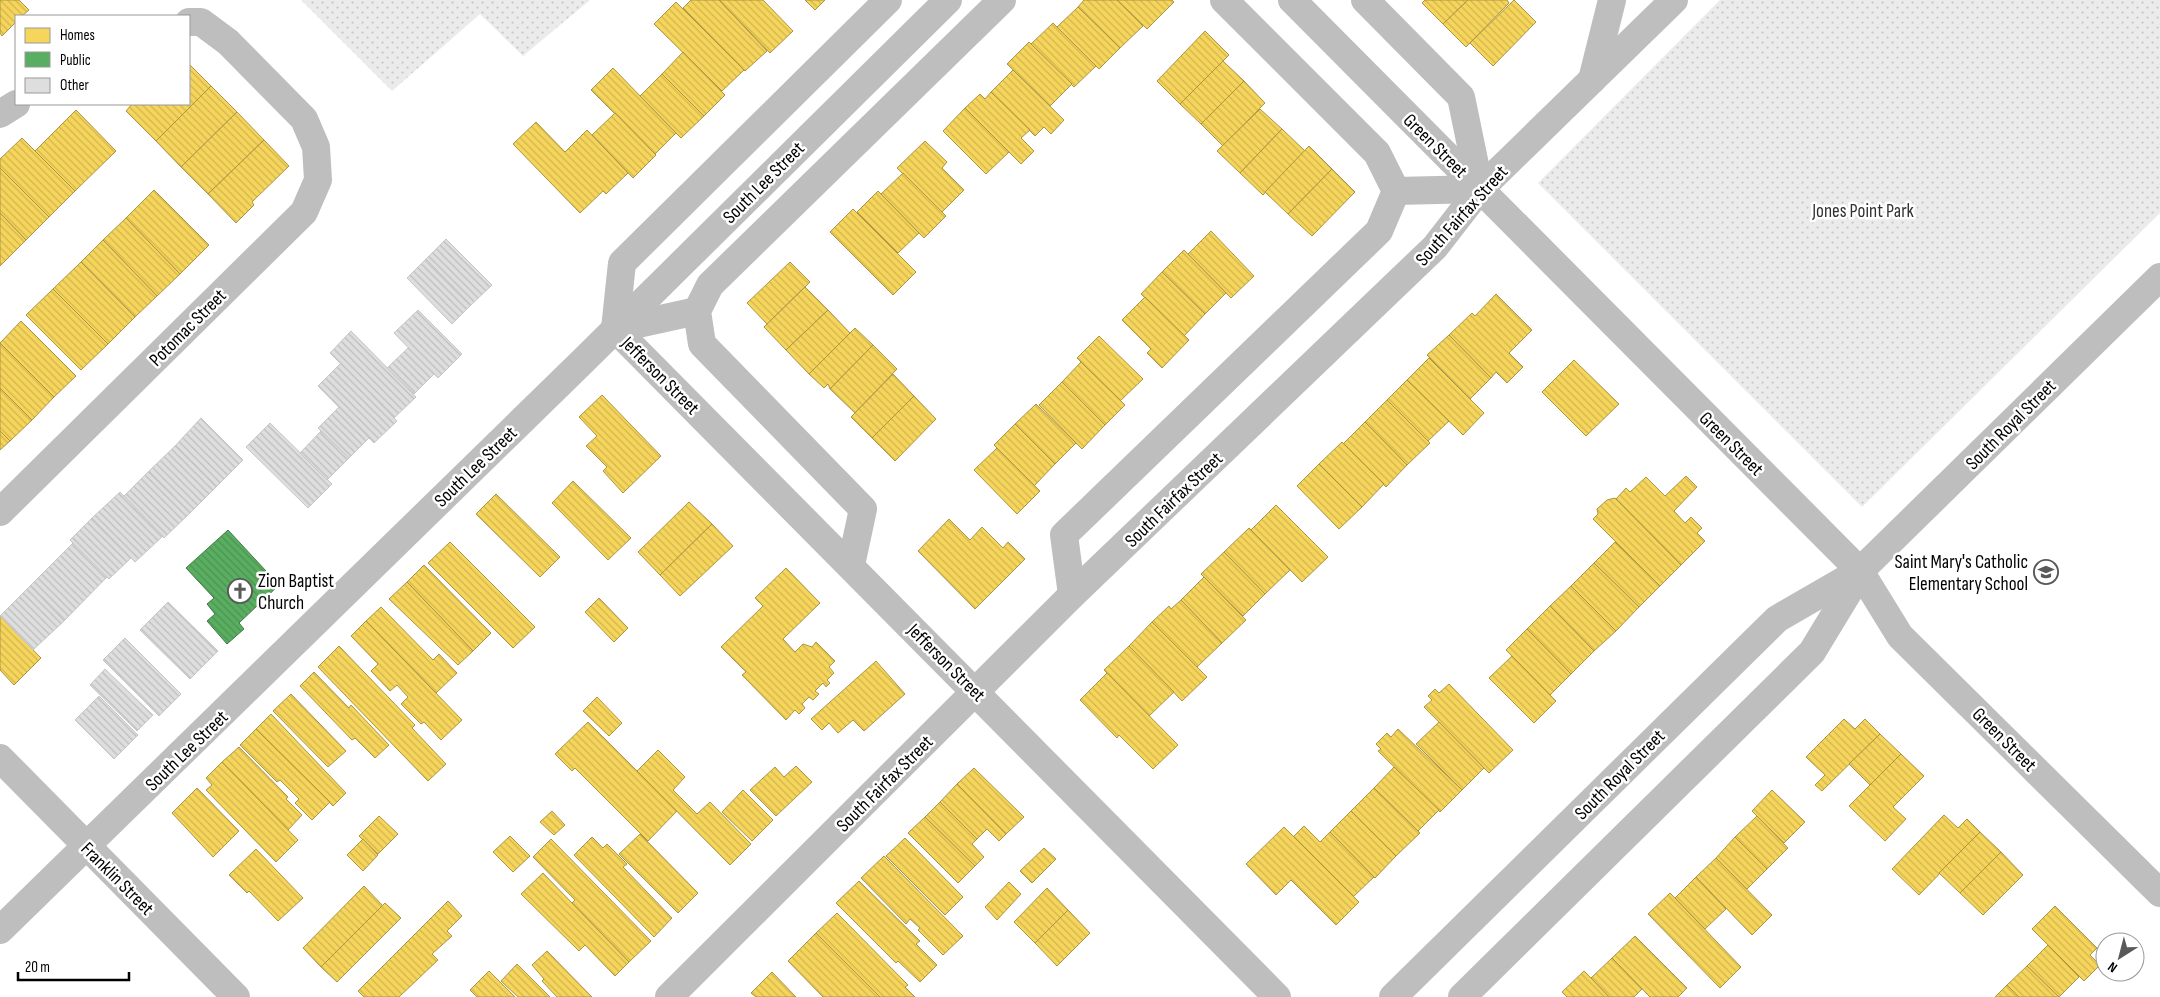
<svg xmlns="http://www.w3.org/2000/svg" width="2160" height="997" font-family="'Sofia Sans Condensed',sans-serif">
<defs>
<pattern id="park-dots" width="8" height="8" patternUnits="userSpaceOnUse" patternTransform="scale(1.25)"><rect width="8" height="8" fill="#ebebeb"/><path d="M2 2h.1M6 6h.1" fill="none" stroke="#c8c8c8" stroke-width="1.8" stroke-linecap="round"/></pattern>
<pattern id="homes-back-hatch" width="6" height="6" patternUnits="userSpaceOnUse" patternTransform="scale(1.25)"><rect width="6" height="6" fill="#f6d55c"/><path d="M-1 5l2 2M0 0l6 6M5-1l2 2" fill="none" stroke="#d1b54e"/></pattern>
<pattern id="public-back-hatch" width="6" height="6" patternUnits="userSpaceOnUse" patternTransform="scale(1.25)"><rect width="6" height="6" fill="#5aae61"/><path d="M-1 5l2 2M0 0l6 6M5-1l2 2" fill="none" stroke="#4c9452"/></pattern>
<pattern id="building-back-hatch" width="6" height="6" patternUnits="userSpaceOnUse" patternTransform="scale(1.25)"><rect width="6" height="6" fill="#dedede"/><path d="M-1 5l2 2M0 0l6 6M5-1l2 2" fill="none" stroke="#bdbdbd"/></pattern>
</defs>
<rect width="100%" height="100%" fill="#fff"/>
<g fill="url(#park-dots)">
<polygon points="301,0 590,0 523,56 480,14 392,91"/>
<polygon points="1720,0 2160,0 2160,213 1862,507 1538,183"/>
</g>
<g fill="url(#homes-back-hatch)" stroke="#ac9540">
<polygon points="0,0 19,0 29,10 22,16 16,16 16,22 2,36 0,33"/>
<polygon points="691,0 719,0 767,51 745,71 683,8"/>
<polygon points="719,0 763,0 793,31 770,53"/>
<polygon points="805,0 825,0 815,10"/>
<polygon points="1084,0 1117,0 1143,26 1120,48 1078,7"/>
<polygon points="1117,0 1172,0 1174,2 1147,29"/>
<polygon points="1425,0 1468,0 1443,24 1422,3"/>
<polygon points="1468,0 1507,0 1509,3 1466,47 1443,24"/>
<polygon points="1514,0 1536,22 1493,66 1470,43"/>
<polygon points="676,2 744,70 722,91 654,24"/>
<polygon points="1078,7 1120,48 1099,69 1057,27"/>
<polygon points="1053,23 1096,66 1074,87 1031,44"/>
<polygon points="1205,31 1229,55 1180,104 1157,81"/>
<polygon points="1029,42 1072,84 1050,106 1007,64"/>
<polygon points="683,52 725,95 704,116 662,74"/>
<polygon points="1223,61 1244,81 1201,124 1180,104"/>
<polygon points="189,64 211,86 156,141 126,111 132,104 189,104"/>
<polygon points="613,68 676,133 655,154 591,90"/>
<polygon points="1013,70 1064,120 1051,134 1044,127 1035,136 991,92"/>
<polygon points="662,74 704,116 681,138 640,96"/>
<polygon points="1244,81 1265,103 1223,146 1201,124"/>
<polygon points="211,86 237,112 181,167 156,141"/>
<polygon points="991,92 1030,130 1021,138 1034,151 1021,164 965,108 980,94 985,99"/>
<polygon points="965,108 1009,152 986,174 943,131"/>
<polygon points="1260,109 1282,129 1240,173 1217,151"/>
<polygon points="76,110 116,151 75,191 35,151"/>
<polygon points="237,112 264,140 208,194 181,167"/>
<polygon points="615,113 656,155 633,178 592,135"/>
<polygon points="536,122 565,152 587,130 628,173 606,194 603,191 580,213 513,144"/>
<polygon points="1282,129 1305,151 1263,195 1240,173"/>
<polygon points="22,138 75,191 49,217 0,168 0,159"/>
<polygon points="264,140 289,166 252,202 254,205 236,223 208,194"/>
<polygon points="925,141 947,162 942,168 964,190 942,212 897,168"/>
<polygon points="1309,146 1332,169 1288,214 1265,192"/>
<polygon points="0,168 49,217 26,240 0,213"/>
<polygon points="1332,169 1355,192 1312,236 1288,214"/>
<polygon points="903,173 946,216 924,238 881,194"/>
<polygon points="154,190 209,245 180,274 126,218"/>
<polygon points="878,191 919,233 898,253 857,212"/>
<polygon points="853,209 916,272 893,295 830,232"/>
<polygon points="0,213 26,240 0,266"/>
<polygon points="126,218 180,274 157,296 103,240"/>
<polygon points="1211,231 1254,276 1231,298 1188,254"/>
<polygon points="103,240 157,296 135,317 81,262"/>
<polygon points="1184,250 1226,293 1205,314 1162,272"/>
<polygon points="81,262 135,317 108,344 53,289"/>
<polygon points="790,262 810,282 767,324 747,303"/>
<polygon points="1162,272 1205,314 1184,336 1141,294"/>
<polygon points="805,287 828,310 786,350 764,327"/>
<polygon points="53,289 108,344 81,370 26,315"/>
<polygon points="1496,294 1532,330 1509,353 1523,367 1507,383 1496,372 1491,378 1449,335 1472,313 1475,316"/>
<polygon points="1145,297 1189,340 1162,368 1147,353 1151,349 1122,320"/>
<polygon points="828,310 850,333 809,374 786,350"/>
<polygon points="21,321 76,376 54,397 0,343"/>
<polygon points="855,328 873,345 830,389 828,384 824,388 809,374"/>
<polygon points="1449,335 1491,378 1470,399 1427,355"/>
<polygon points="1099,336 1143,379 1120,401 1077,358"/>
<polygon points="0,343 54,397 32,420 0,388"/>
<polygon points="873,345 897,369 855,413 830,389"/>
<polygon points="1429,358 1484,413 1463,435 1407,380"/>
<polygon points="1574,360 1619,404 1586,436 1542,392"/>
<polygon points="1081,362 1125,405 1105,425 1062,382"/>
<polygon points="893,374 914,396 872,438 851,417"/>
<polygon points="1407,380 1449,421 1427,442 1387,400"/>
<polygon points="1062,382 1105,425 1082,449 1039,405"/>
<polygon points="0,388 32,420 10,441 0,431"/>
<polygon points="602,395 661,456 623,493 603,471 607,467 586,446 597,436 579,417"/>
<polygon points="914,396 936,419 895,461 872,438"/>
<polygon points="1387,400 1430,443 1407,465 1365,422"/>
<polygon points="1036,404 1076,443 1055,464 1015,424"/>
<polygon points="1365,422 1407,465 1386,487 1343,444"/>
<polygon points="1015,424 1055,464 1034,486 994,445"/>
<polygon points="0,431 10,441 0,450"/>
<polygon points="1342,442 1384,484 1362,507 1319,464"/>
<polygon points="997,448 1040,491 1017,514 974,470"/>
<polygon points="1319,464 1362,507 1339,529 1297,486"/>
<polygon points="1686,476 1697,487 1674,511 1685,523 1691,517 1702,528 1697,533 1705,541 1681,565 1616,499 1626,488 1630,492 1646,477 1665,496"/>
<polygon points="573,481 631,538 608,560 552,503"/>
<polygon points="496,494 560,557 540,577 476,514"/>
<polygon points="1615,498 1681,565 1660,586 1593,519 1598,514 1597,509 1607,500"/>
<polygon points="689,502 712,524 660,575 638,552"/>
<polygon points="1276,505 1328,557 1302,582 1251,530"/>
<polygon points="949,519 970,540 982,527 1003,548 1008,542 1025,559 975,609 918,551"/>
<polygon points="712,524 733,546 680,596 660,575"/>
<polygon points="1249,528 1290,570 1265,594 1224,552"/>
<polygon points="450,542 535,627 513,648 428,563"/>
<polygon points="1615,542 1660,586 1639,607 1594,563"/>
<polygon points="1224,552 1265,594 1243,616 1201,574"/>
<polygon points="1594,563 1639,607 1616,631 1571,586"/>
<polygon points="424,565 491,633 473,651 407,582"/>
<polygon points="786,568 820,603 783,639 795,652 803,644 812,647 816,642 835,661 829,667 834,673 827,680 830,683 826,687 823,683 815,691 819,694 813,700 809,697 802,704 805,708 799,714 795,710 786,720 742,675 746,672 721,647 763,606 755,598"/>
<polygon points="1204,577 1246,620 1222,643 1181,600"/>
<polygon points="407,582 473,651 458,665 389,599"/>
<polygon points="1571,586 1616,631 1594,651 1550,606"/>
<polygon points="599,598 628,628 614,642 585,612"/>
<polygon points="1181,600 1222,643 1197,667 1152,622 1169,606 1171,609"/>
<polygon points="1550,606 1594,651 1571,674 1527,629"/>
<polygon points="381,607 433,660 439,654 457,673 436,693 366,621"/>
<polygon points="0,616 41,658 14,685 0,670"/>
<polygon points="366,621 462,720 441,740 424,722 421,724 401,704 408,697 397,685 390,691 371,671 378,664 351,636"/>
<polygon points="1152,622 1207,677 1182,701 1129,646"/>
<polygon points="1527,629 1571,674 1550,695 1506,650"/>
<polygon points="339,646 415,725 412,728 446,764 428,781 318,667"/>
<polygon points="1129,646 1174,692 1149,716 1104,670"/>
<polygon points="1512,656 1556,701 1534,723 1489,678"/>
<polygon points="876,661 905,694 864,731 853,720 838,733 829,723 822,730 811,719"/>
<polygon points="314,672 349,708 351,705 389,745 375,758 355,738 352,740 300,686"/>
<polygon points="1107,673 1178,745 1153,769 1119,735 1117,738 1080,700"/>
<polygon points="1449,684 1513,750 1489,773 1424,707 1432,700 1428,696 1435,689 1439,693"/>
<polygon points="291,694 346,751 328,767 273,711"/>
<polygon points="597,697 622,723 609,736 583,711"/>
<polygon points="271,714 346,793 333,806 256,729"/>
<polygon points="1844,719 1855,729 1865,719 1880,734 1822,791 1815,785 1825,775 1806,757"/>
<polygon points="588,722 677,811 648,841 575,768 572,771 555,754"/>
<polygon points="1439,722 1484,768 1462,790 1416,744"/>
<polygon points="256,729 330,802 312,820 295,803 299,799 280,780 277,782 240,745"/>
<polygon points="1398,729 1462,790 1440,812 1378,751 1381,749 1376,744 1387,733 1391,737"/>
<polygon points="1880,734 1901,754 1870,785 1849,764"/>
<polygon points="239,747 288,797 286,799 302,815 288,830 222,762"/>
<polygon points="658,750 685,777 673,790 697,814 710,802 751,844 730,865 637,771"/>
<polygon points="1901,754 1924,776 1893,807 1906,819 1885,841 1849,806"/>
<polygon points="222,762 298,840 276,862 206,790 212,785 206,778"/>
<polygon points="796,766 812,782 776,816 750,790 775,767 784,777"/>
<polygon points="1394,767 1439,810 1418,831 1374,788"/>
<polygon points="974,768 1024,817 1006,834 957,784"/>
<polygon points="957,784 1006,834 999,841 987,829 977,839 940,802"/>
<polygon points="197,788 239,831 213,857 172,813"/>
<polygon points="1374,788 1420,833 1396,856 1351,811"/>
<polygon points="743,790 773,820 752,841 722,812"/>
<polygon points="1772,790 1805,822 1784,843 1752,811"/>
<polygon points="940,802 977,839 972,844 984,857 975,866 925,817"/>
<polygon points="552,811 565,825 554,835 540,822"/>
<polygon points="1351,811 1396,856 1375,878 1330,832"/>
<polygon points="1944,815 1958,828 1967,819 1980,832 1919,895 1892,869"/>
<polygon points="379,816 398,834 378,854 359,836"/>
<polygon points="1757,816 1788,848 1767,869 1735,837"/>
<polygon points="925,817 975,866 958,883 908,833"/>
<polygon points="1304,826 1320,842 1330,832 1374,877 1353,897 1293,837"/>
<polygon points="1284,827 1359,902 1336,925 1291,880 1276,895 1246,864"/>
<polygon points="1980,832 2001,852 1960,893 1939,873"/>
<polygon points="640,834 698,893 678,913 619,854"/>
<polygon points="510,836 530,856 513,872 493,852"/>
<polygon points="592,837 603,848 607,844 627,864 623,867 672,918 654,937 574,855"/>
<polygon points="1735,837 1767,869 1747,889 1716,858"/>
<polygon points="905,838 963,897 945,915 886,856"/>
<polygon points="363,839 378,855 363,871 347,855"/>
<polygon points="551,839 651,941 629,962 572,903 575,900 533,857"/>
<polygon points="1044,848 1056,859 1032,883 1020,871"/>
<polygon points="256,849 303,898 278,921 249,891 247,893 229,875"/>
<polygon points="2001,852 2023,875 1983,915 1960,893"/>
<polygon points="884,856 963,936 943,955 918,930 920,928 910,919 906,924 861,878"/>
<polygon points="1716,858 1772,915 1752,935 1696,877"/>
<polygon points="543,873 629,962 615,976 585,945 579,951 521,894"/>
<polygon points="1696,877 1726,909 1705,929 1675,898"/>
<polygon points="859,881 920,941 916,944 937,965 920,982 898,961 896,963 836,903"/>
<polygon points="1009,882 1021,894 997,920 985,907"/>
<polygon points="364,886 383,906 321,967 303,948"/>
<polygon points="1047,888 1068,910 1035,943 1014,922"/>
<polygon points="1670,893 1741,967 1720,988 1648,914"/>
<polygon points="448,901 462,916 447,931 452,936 432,954 438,960 399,997 364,997 358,991"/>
<polygon points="385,903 401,918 337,982 321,967"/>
<polygon points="2055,906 2097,948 2090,955 2100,965 2084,981 2032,929"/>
<polygon points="1068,910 1090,933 1057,966 1035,943"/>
<polygon points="837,913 908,985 905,987 915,997 880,997 816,933"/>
<polygon points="816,933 880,997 823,997 788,961"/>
<polygon points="1635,936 1687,988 1678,997 1650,997 1612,958"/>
<polygon points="2048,945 2079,977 2059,997 2027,966"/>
<polygon points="547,951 592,997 557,997 542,981 544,979 532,965"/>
<polygon points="1612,958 1642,989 1634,997 1609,997 1591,978"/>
<polygon points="517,964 550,997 518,997 501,981"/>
<polygon points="2027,966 2059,997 2019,997 2007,985"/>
<polygon points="489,971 515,997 477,997 470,990"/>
<polygon points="1584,971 1591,978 1609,997 1567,997 1562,992"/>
<polygon points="772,972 796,997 756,997 751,993"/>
<polygon points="2007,985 2019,997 1995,997"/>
</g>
<polygon fill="url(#public-back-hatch)" stroke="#3f7a44" points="228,530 279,585 239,623 244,629 227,644 207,621 215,614 207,604 214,598 186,568"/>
<g fill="url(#building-back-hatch)" stroke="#c6c6c6">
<polygon points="446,239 492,285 471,305 426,259"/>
<polygon points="426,259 471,305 452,324 407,278"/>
<polygon points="418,310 462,354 438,378 394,333"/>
<polygon points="351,331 416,397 394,418 330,353"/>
<polygon points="408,348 434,374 414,394 387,368"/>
<polygon points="341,363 397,421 374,443 318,386"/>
<polygon points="339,407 369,438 349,458 318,428"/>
<polygon points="201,418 243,460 216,487 175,446"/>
<polygon points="270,423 332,484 308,508 246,447"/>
<polygon points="321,431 349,458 327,480 300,453"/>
<polygon points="175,446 216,487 190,513 148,472"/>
<polygon points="148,472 190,513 164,538 124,496"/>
<polygon points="120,492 163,536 135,562 92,518"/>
<polygon points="92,518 131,558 109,579 70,540"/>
<polygon points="73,543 107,577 64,621 30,586"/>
<polygon points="30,586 64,621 33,650 0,616"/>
<polygon points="168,602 218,651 190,679 140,630"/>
<polygon points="125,638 181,694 159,716 103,660"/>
<polygon points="105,669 153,715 137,731 90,685"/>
<polygon points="99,696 138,735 114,759 75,720"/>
</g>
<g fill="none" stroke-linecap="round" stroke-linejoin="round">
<g stroke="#bebebe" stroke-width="28">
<polyline points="1292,0 1860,571 1900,636 2160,893"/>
<polyline points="1365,0 1461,97 1480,189 1396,191"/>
<polyline points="1592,80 1612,0"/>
<polyline points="0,114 16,104"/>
<polyline points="615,329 1277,997"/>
<polyline points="615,329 622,263 888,0"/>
<polyline points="615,329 697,311"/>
<polyline points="0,512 304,212 318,180 316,147 304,119 228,42 201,22 189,22"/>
<polyline points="851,565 863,509 702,344 697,311 710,285 1002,0"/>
<polyline points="1072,595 1064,535 1379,231 1396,191 1377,153 1224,0"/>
<polyline points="0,758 236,997"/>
<polyline points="0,930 584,360 948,0"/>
<polyline points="669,997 1072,595 1435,247 1480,189 1674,0"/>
<polyline points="1393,997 1777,619 1860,571 2160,277"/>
<polyline points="1462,997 1812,652 1860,573"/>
</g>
</g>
<defs>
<symbol id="school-ring" viewBox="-11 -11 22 22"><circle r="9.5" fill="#fff" stroke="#595959" stroke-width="1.5"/><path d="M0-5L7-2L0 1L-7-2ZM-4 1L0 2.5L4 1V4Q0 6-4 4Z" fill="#595959"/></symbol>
<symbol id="church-ring" viewBox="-11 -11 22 22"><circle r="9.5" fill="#fff" stroke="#595959" stroke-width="1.5"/><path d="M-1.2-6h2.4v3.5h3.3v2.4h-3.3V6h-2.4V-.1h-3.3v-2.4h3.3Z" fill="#595959"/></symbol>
</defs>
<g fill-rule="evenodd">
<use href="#school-ring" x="2032" y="558" width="28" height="28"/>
<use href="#church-ring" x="226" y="577" width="28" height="28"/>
</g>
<g text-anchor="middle" stroke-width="5" stroke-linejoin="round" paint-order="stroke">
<g font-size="19" fill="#000" stroke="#fff">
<text transform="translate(1436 145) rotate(45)" y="7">Green Street</text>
<text transform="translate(763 182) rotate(-45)" y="7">South Lee Street</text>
<text transform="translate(1461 215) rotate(-48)" y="7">South Fairfax Street</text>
<text transform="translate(187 327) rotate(-45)" y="7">Potomac Street</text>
<text transform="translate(661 375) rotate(45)" y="7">Jefferson Street</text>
<text transform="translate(2010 424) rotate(-45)" y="7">South Royal Street</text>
<text transform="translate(1732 443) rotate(45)" y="7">Green Street</text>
<text transform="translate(475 466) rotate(-44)" y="7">South Lee Street</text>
<text transform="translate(1173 499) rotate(-44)" y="7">South Fairfax Street</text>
<text transform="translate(947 662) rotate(45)" y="7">Jefferson Street</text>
<text transform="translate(2005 739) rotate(45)" y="7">Green Street</text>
<text transform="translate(186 750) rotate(-44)" y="7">South Lee Street</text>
<text transform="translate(1619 774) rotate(-45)" y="7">South Royal Street</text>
<text transform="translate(884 783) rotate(-45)" y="7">South Fairfax Street</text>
<text transform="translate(118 878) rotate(45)" y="7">Franklin Street</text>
</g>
<g font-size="19" fill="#313131" stroke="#fff">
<text x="1863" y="217">Jones Point Park</text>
</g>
<g font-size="19" fill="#000" stroke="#fff" text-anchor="end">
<text x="2028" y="568">Saint Mary's Catholic<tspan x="2028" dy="22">Elementary School</tspan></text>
<text x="258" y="587" text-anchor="start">Zion Baptist<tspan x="258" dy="22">Church</tspan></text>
</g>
</g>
<rect x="15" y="15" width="175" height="90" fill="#ffffff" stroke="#999999"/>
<rect x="25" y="28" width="25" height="15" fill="#f6d55c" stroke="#999999"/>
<text x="60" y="40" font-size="15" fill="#000000">Homes</text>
<rect x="25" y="52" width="25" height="15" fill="#5aae61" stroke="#999999"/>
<text x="60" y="65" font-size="15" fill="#000000">Public</text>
<rect x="25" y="78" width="25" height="15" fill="#dedede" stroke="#999999"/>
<text x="60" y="90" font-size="15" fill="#000000">Other</text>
<g transform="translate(2120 957) rotate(216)"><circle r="24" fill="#ffffff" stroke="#999999"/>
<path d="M0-4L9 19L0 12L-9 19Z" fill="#595959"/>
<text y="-8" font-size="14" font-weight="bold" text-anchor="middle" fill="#000000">N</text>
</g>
<path d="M18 972v8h111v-8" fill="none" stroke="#000000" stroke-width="2.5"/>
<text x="25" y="972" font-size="15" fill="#000000" stroke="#ffffff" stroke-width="4" paint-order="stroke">20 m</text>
</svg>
